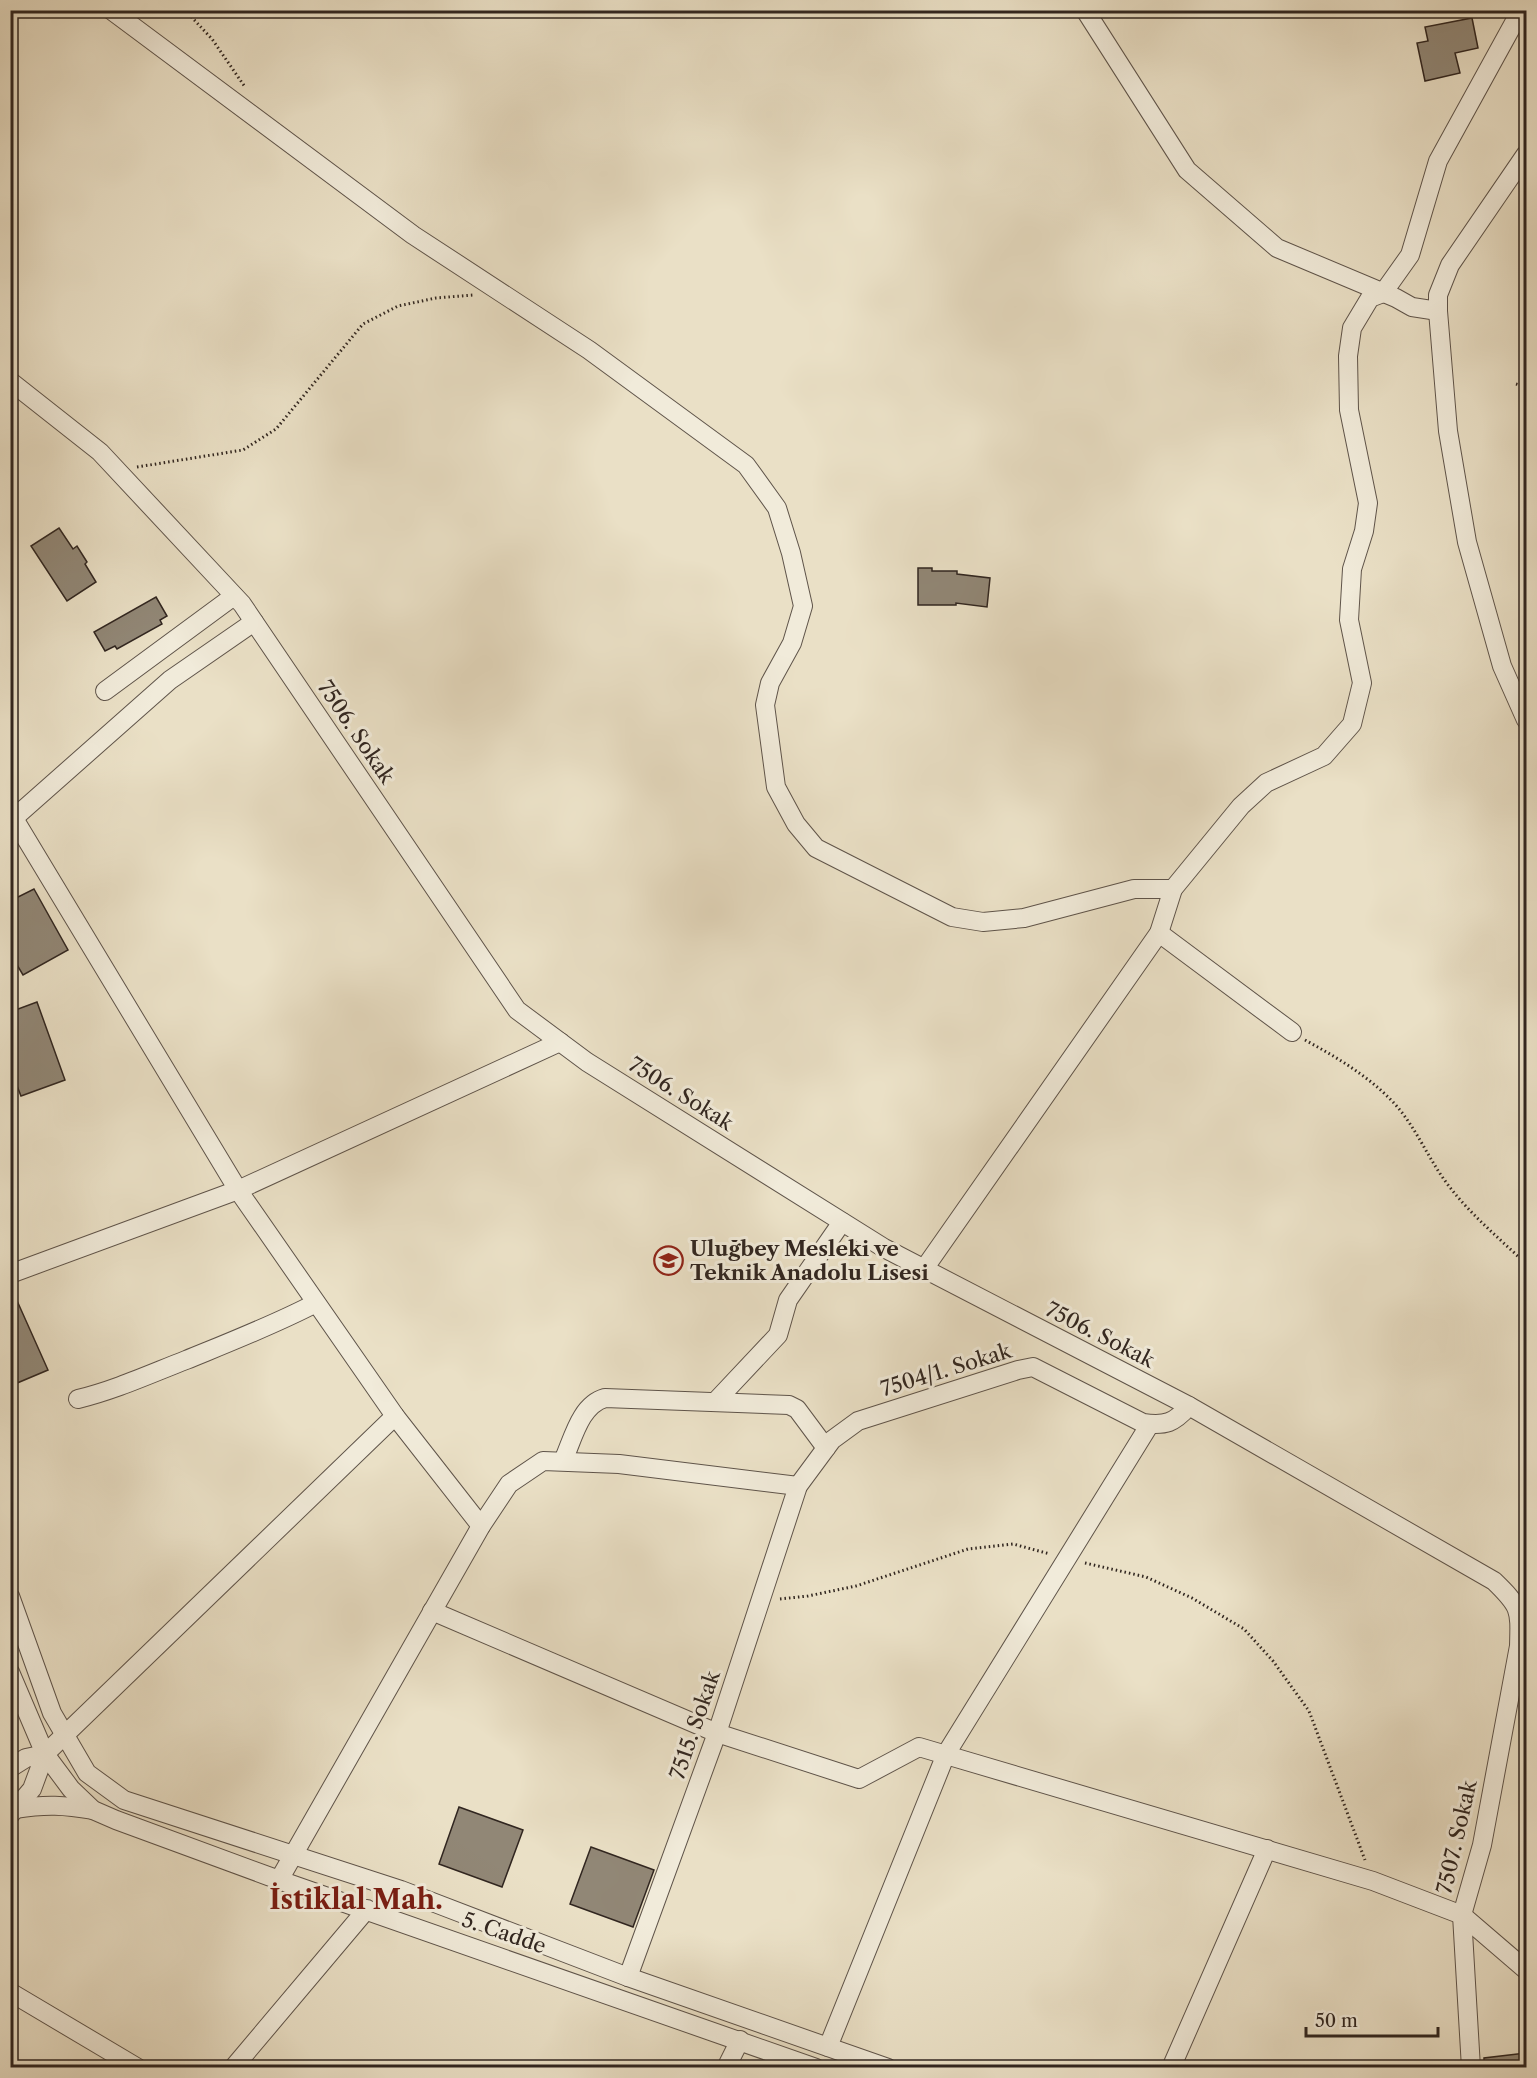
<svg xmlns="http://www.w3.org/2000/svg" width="1537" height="2078" font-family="'Libre Caslon Text',serif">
<rect width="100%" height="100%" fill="#eae0c6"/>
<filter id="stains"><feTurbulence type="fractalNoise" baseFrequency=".00333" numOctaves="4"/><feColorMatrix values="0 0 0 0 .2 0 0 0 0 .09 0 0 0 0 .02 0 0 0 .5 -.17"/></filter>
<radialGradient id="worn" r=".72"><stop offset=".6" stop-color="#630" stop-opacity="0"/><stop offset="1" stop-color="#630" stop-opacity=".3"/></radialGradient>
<g fill="#918776" stroke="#312620" stroke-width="1.5">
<polygon points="1472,18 1478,48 1455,53 1460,73 1425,81 1417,43 1428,41 1425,27"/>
<polygon points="59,528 73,549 77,546 87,562 85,564 96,582 67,601 31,546"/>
<polygon points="918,568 932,568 932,571 957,571 957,574 990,578 987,607 956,603 956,605 918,605"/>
<polygon points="156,597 167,616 160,620 162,624 117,649 115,646 105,651 94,632"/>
<polygon points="34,889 68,950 23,975 10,953 10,901"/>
<polygon points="37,1002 65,1080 21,1096 10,1068 10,1012"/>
<polygon points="10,1285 48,1370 10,1386"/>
<polygon points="459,1807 523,1830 502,1887 439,1864"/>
<polygon points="591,1847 654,1870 633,1927 570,1904"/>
<polygon points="1527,2053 1527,2067 1484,2067 1484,2058"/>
</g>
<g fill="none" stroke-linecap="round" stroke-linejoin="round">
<defs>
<g id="minor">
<polyline points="111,10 413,235 589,350 746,465 777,508 791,553 803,606 792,643 770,683 765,705 776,787 796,824 816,848 952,917 983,922 1024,918 1134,889 1173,889"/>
<polyline points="1085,10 1187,170 1277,248 1396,298 1412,307 1438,311"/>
<polyline points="1526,154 1450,265 1438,295 1438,311 1448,431 1467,542 1502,666 1526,720"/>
<path d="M10,381L100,452L242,604L517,1010L587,1062L884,1248L1189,1406L1494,1581C1521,1607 1520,1610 1519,1646L1482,1845L1462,1915L1471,2068"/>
<polyline points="105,691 234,596"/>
<polyline points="10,812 238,1190 395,1416 481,1526"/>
<polyline points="14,818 170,680 254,622"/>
<polyline points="1159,933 1292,1032"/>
<polyline points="924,1269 1159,933 1173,889 1241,806 1266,783 1324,756 1352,724 1362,683 1349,620 1352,569 1364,531 1368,503 1349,410 1348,356 1352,328 1370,298 1383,293 1410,255 1438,161 1521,10"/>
<polyline points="10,1274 238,1190 560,1042"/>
<path d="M78,1399C115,1390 150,1374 186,1360C230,1342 274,1325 316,1303"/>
<polyline points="715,1402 778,1335 788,1300 842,1222"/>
<path d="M563,1461C573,1439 580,1405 605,1398L789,1405L797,1409L826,1448"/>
<polyline points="10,1596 52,1713 87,1773 124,1800 401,1890 628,1977 888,2068"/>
<polyline points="432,1611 717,1733 859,1779 919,1747 1373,1881 1462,1915 1526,1970"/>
<polyline points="10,1672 45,1754 71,1789 93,1810 116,1820 279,1880 816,2068"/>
<polyline points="10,1768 26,1758 45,1754"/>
<path d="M16,1809C45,1804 65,1805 93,1810"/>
<polyline points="10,1815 32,1789 45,1754 395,1416"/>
<polyline points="279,1880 481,1526 509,1484 543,1461 619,1464 798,1486"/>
<path d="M628,1977L717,1733L798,1486L832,1440L858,1421L1018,1370L1033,1367L1143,1423C1166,1426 1174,1423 1189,1406"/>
<polyline points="10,1992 138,2068"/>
<polyline points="828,2047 946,1754 1150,1424"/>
<polyline points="233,2068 367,1909"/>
<polyline points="726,2068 740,2040"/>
<polyline points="1171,2068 1267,1849"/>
</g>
</defs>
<use href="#minor" stroke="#5f544a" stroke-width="20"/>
<g stroke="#312620" stroke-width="3" stroke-dasharray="1.5 3" stroke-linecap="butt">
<polyline points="185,10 212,39 245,87"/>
<polyline points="1516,384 1526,387"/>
<polyline points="137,467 243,450 276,429 363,324 398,306 436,298 473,295"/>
<path d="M1305,1040C1336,1057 1367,1075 1392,1101C1414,1124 1425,1152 1443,1178C1466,1211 1497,1236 1526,1264"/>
<polyline points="1085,1563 1146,1577 1192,1598 1244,1629 1273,1661 1309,1711 1365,1860"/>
<polyline points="780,1599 808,1596 856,1586 968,1549 1013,1544 1050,1554"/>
</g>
<use href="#minor" stroke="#f1ebda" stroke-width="18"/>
</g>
<defs>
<symbol id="school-ring" viewBox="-11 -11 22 22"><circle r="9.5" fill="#f1ebda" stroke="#8f2418" stroke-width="1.5"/><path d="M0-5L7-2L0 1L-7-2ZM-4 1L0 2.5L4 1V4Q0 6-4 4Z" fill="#8f2418"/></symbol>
</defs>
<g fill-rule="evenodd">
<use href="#school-ring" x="652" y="1244" width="33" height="33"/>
</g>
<g text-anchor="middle" stroke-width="6" stroke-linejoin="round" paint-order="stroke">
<g font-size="21" fill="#312620" stroke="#f1ebda">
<text transform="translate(356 732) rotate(56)" y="7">7506. Sokak</text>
<text transform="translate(681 1094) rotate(32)" y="7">7506. Sokak</text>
<text transform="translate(1100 1335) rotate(27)" y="7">7506. Sokak</text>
<text transform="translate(946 1370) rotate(-17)" y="7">7504/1. Sokak</text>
<text transform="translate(695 1725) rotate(-71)" y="7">7515. Sokak</text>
<text transform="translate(1457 1837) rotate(-77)" y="7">7507. Sokak</text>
<text transform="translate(504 1933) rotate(19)" y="7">5. Cadde</text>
</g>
<g font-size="21" font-weight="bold" fill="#312620" stroke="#f1ebda" text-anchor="start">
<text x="690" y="1256">Uluğbey Mesleki ve<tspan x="690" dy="24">Teknik Anadolu Lisesi</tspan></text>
</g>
<g font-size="27" font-weight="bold" fill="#7a1f14" stroke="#f1ebda">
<text x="356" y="1909">İstiklal Mah.</text>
</g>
</g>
<rect width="1537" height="2078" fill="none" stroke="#eae0c6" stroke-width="36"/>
<rect x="12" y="12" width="1513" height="2054" fill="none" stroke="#312620" stroke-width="3"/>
<rect x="18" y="18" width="1501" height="2042" fill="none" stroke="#312620" stroke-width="1.5"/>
<path d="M1306 2027v9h132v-9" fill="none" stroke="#312620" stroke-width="3"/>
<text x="1315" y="2027" font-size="18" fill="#312620" stroke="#f1ebda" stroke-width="4.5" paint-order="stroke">50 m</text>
<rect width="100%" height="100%" filter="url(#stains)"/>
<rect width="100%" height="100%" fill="url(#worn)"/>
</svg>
